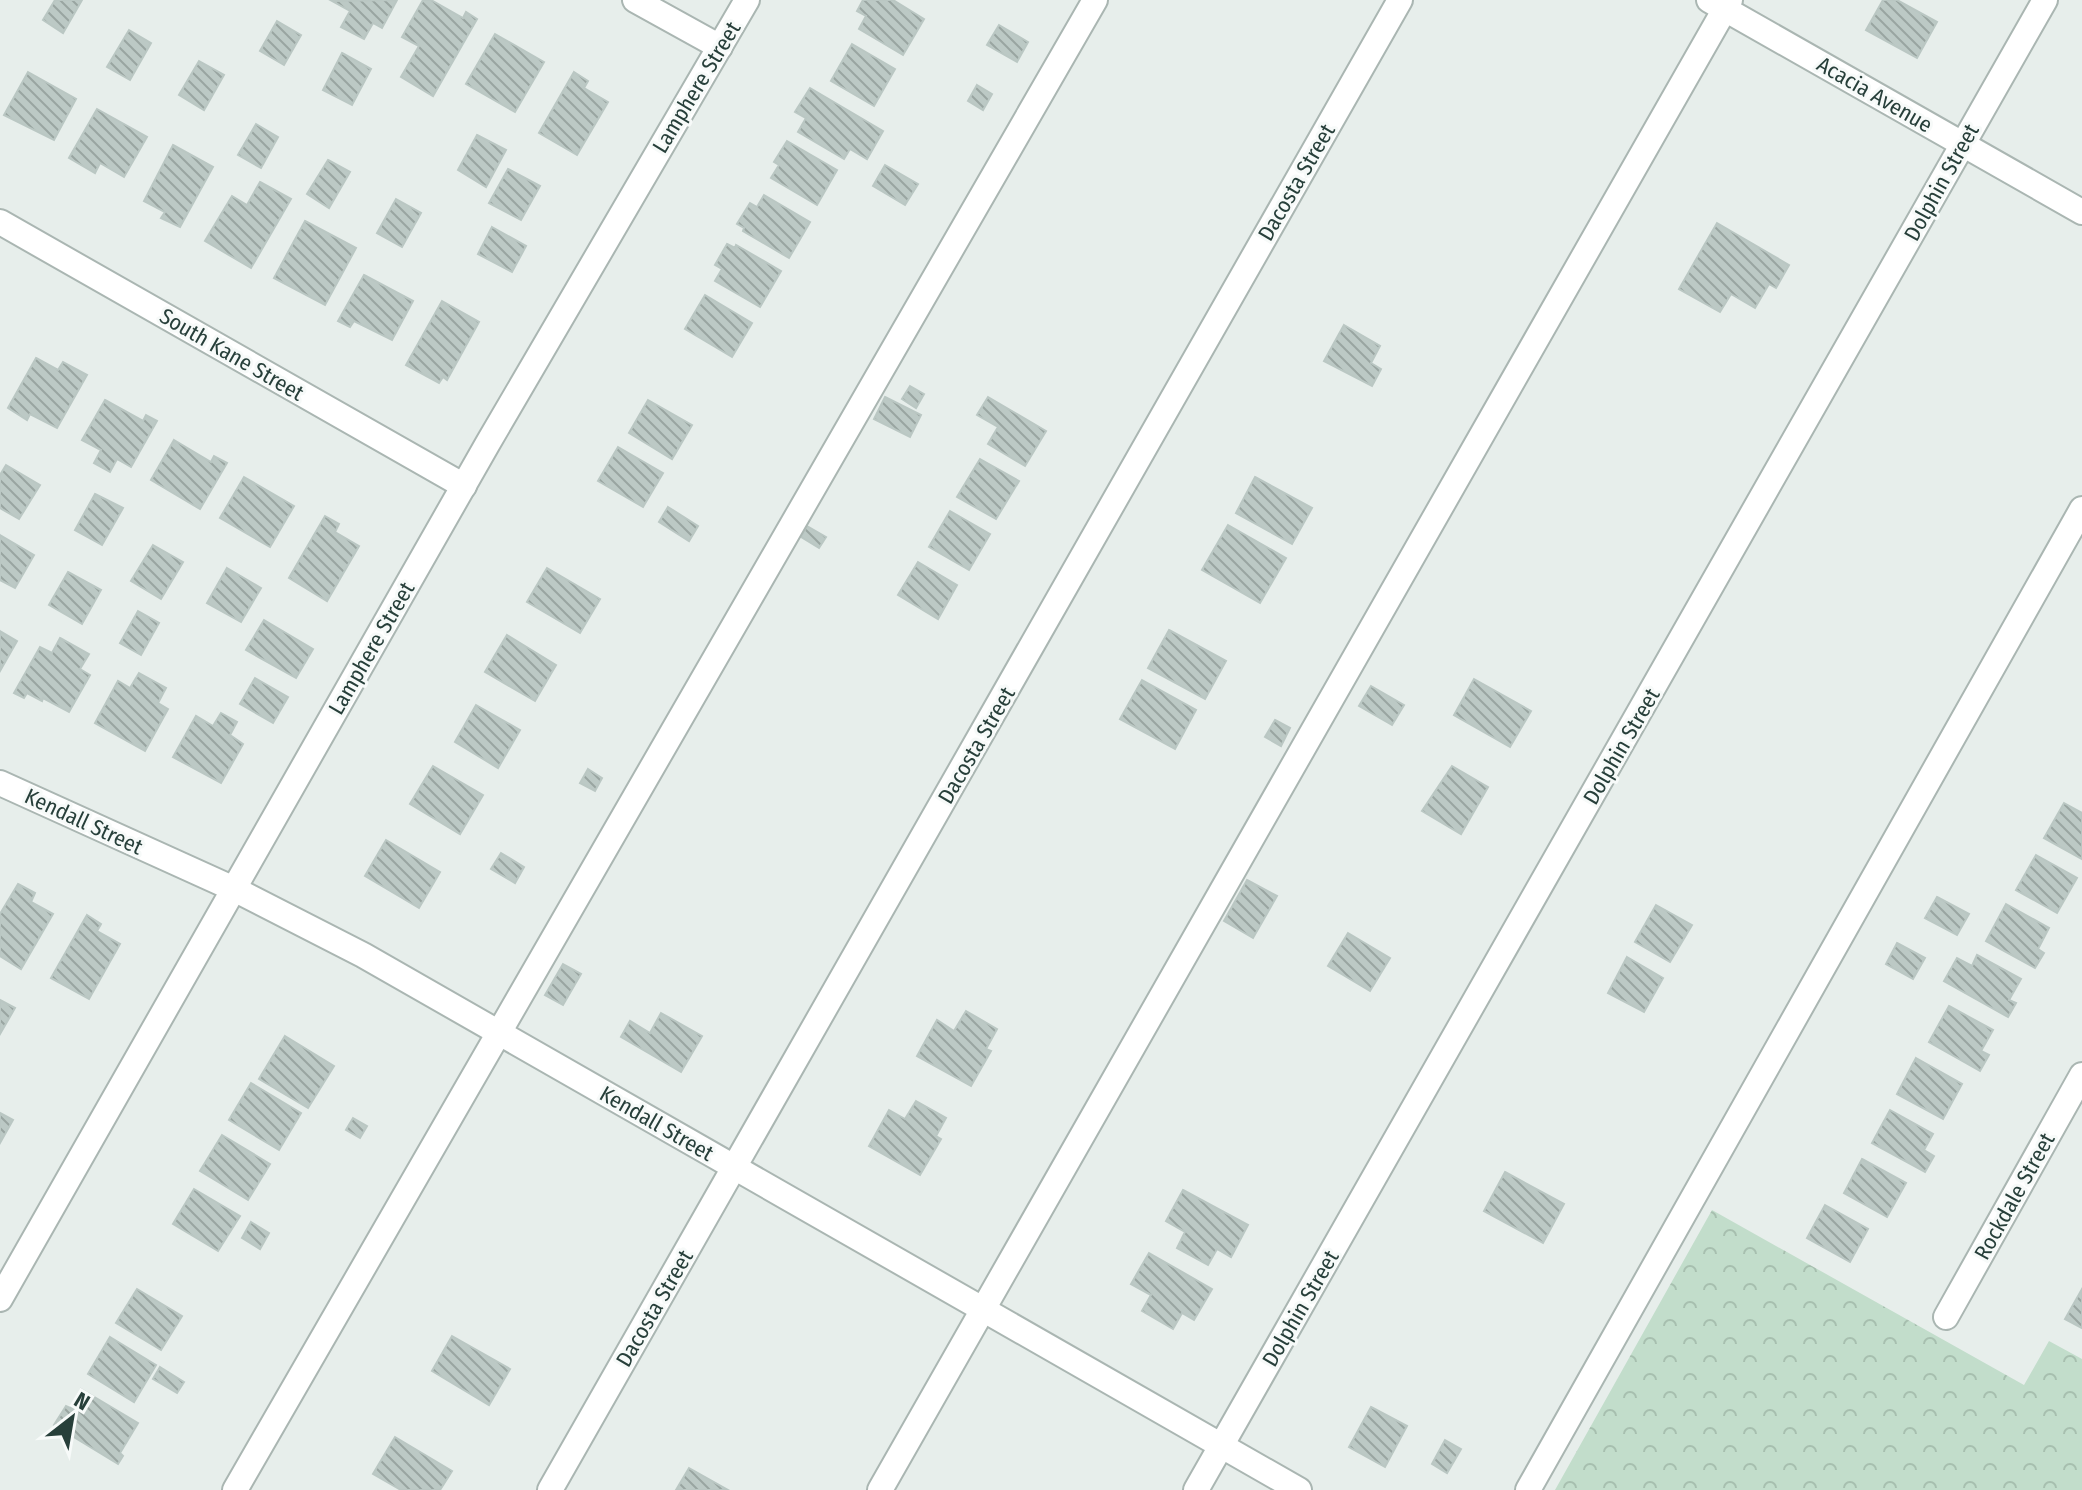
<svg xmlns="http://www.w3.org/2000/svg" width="2082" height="1490" font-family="'Fira Sans Condensed',sans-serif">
<defs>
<pattern id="park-crowns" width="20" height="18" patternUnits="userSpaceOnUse" patternTransform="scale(2)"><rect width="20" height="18" fill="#c2ddcb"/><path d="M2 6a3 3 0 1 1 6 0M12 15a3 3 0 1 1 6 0" fill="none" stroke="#a7bfaf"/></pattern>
<pattern id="building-back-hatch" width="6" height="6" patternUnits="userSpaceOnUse" patternTransform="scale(2)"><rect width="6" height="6" fill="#bcc9c5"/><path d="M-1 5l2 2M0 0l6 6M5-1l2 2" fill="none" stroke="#99a5a1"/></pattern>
</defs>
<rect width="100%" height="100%" fill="#e7eeeb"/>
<polygon fill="url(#park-crowns)" points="1712,1210 2024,1385 2049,1341 2082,1359 2082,1490 1555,1490"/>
<g fill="url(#building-back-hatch)" stroke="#bac7c3" stroke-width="2">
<polygon points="55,0 82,0 63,33 43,20"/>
<polygon points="397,0 382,28 373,23 364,39 341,27 350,11 332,1"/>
<polygon points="423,0 431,0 463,18 466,12 477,19 433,96 401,77 419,46 402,37"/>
<polygon points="863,0 893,0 924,19 903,55 859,29 866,16 857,11"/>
<polygon points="1883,0 1897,0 1937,22 1917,58 1866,30"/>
<polygon points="277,21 301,35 284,65 260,51"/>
<polygon points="999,25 1028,42 1017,62 987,45"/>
<polygon points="129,30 151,43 130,80 107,67"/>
<polygon points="495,34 544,62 515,112 466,84"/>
<polygon points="852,44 895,69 874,106 831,81"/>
<polygon points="342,53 371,69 352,105 323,90"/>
<polygon points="199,61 224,75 204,110 179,95"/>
<polygon points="28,72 76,99 54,140 4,115"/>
<polygon points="574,72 588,81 584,88 608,102 577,155 539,133"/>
<polygon points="977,85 992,94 983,110 968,101"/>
<polygon points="810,88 883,131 867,159 850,149 844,159 798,132 806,118 795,112"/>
<polygon points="97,109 147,137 124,177 100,163 95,173 69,158"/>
<polygon points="256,124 278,137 261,168 238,155"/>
<polygon points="477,135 506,150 486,187 458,170"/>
<polygon points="787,141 837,170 817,205 771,178 779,165 774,162"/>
<polygon points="173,145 213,167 180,227 161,218 165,212 144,201"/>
<polygon points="328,160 350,172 329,208 307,194"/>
<polygon points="885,165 918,184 905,205 873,186"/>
<polygon points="508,169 540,186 521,220 489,203"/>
<polygon points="260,182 291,199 251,268 205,241 232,196 247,205"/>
<polygon points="764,195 810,222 789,258 743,231 744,228 737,224 750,203 757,207"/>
<polygon points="396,199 421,213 402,247 377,233"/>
<polygon points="305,221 356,248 325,305 274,278"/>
<polygon points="1717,223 1789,265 1776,288 1769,284 1755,308 1731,294 1720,312 1679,289"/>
<polygon points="492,227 526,246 512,272 478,254"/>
<polygon points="727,244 735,248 736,245 781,271 760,307 715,281 722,269 715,265"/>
<polygon points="364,275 413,301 392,340 354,321 350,327 338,321"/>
<polygon points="705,295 752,323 732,357 685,329"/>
<polygon points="442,301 479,322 447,380 443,377 439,383 406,365"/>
<polygon points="1344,325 1380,346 1371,363 1381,369 1372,386 1324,361"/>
<polygon points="36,358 58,370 63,362 87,375 57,428 30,414 27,420 8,408"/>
<polygon points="910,386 924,394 916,408 902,399"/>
<polygon points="885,397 921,415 910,437 874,419"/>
<polygon points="988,397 1046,431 1025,466 988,444 998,427 977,415"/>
<polygon points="105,400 143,421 146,415 157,421 131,467 117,459 110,472 94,463 101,450 82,440"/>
<polygon points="648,400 692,425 672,459 629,433"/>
<polygon points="174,440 211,462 214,456 227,463 200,509 151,480"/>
<polygon points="618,447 663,473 643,507 598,481"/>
<polygon points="980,459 1019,481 996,519 957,497"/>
<polygon points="6,465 40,485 19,519 0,508 0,475"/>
<polygon points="244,477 294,506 270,547 220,518"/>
<polygon points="1255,477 1312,508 1292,544 1236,513"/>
<polygon points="95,494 123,508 102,545 75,530"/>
<polygon points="668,507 698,526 689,541 659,522"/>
<polygon points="950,511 990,534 969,570 929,547"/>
<polygon points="325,516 339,524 335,532 359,546 327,601 289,578"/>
<polygon points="1228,525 1286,558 1260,603 1202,570"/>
<polygon points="807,526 826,537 819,548 801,537"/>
<polygon points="0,535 34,555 15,588 0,580"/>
<polygon points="153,545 183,562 161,599 131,581"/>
<polygon points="918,562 957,585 938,619 898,595"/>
<polygon points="227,568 261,588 241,622 207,603"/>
<polygon points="547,568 600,599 580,633 527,602"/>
<polygon points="68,572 101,590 82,624 49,605"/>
<polygon points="138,611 159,623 141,655 120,643"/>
<polygon points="264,620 313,649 296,678 246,650"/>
<polygon points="1169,630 1226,661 1205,699 1148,668"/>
<polygon points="0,631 17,641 0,671"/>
<polygon points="507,635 556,665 535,701 485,672"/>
<polygon points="60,638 89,654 80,669 90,675 69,712 43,698 42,701 27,693 24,698 14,693 40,647 52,653"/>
<polygon points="139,673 166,688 158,703 168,709 145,751 95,723 118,681 130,688"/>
<polygon points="255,678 288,697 273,723 240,704"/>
<polygon points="1474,679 1531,711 1510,747 1454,715"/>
<polygon points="1142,680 1196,710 1175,749 1120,719"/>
<polygon points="1371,686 1404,705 1392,725 1359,706"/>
<polygon points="476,705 520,730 498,768 455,742"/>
<polygon points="221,713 237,722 230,735 243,744 221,783 173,757 196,716 213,726"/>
<polygon points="1275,720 1290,728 1281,746 1265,737"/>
<polygon points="433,766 483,795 460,834 410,804"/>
<polygon points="1452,766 1488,787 1461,834 1422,811"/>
<polygon points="588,769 602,778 595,791 580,783"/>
<polygon points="2064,803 2082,813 2082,859 2044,838"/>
<polygon points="386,840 440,872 419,908 365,876"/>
<polygon points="501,853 524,867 515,883 491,869"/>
<polygon points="2036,855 2077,878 2057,913 2016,890"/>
<polygon points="1247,880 1277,896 1253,938 1224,921"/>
<polygon points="18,884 35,893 31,902 53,914 21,969 0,956 0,914"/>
<polygon points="1937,897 1969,914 1957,935 1925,918"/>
<polygon points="2006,904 2049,928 2038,949 2044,953 2035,968 1986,941"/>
<polygon points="1656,905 1692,925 1670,962 1635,942"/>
<polygon points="87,915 101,924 97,931 120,944 89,999 51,978"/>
<polygon points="1348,933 1390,958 1370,991 1328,966"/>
<polygon points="1897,943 1925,958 1913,979 1886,964"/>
<polygon points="1977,955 2021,979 2009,1000 2016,1003 2008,1017 1944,981 1957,958 1972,966"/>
<polygon points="1627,957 1663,978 1644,1012 1608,993"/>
<polygon points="563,964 581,974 563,1005 545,995"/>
<polygon points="0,1000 15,1008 0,1034"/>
<polygon points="1949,1006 1993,1030 1981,1051 1989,1055 1980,1071 1929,1042"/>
<polygon points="966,1011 997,1029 986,1049 991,1051 971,1086 917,1056 937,1020 954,1031"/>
<polygon points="661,1013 702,1036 681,1072 621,1037 630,1021 650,1033"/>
<polygon points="285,1036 334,1066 308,1108 259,1079"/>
<polygon points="1916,1058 1962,1084 1943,1119 1897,1094"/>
<polygon points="251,1083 301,1113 279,1150 229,1120"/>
<polygon points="916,1101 946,1118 936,1136 941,1139 920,1175 869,1146 889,1110 905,1119"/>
<polygon points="1890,1110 1933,1134 1924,1150 1934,1156 1925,1172 1872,1143"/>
<polygon points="0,1113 13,1120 0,1143"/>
<polygon points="353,1118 367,1126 360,1138 346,1130"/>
<polygon points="222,1135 270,1164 248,1200 200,1171"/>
<polygon points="1862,1159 1906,1183 1887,1217 1844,1193"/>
<polygon points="1505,1172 1564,1204 1543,1243 1484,1211"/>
<polygon points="194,1189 240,1216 218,1251 173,1224"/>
<polygon points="1183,1190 1248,1225 1231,1257 1217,1249 1208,1265 1177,1248 1185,1232 1166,1221"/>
<polygon points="1825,1205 1868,1229 1850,1262 1807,1238"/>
<polygon points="251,1222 269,1233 260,1249 242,1238"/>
<polygon points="1149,1253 1212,1289 1194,1320 1182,1313 1173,1329 1142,1311 1151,1295 1131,1284"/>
<polygon points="137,1289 182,1316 161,1350 116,1323"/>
<polygon points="2082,1289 2082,1328 2065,1319"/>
<polygon points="452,1336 510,1369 489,1405 432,1371"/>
<polygon points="110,1337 156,1365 134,1402 88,1374"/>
<polygon points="160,1367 184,1382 177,1393 153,1379"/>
<polygon points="81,1389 138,1423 120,1453 123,1456 118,1464 54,1425 66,1406 70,1408"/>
<polygon points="1371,1407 1407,1426 1385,1467 1349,1447"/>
<polygon points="395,1437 452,1471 440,1490 401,1490 373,1474"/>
<polygon points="1445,1440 1461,1449 1447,1473 1432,1464"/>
<polygon points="689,1468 728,1490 676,1490"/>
</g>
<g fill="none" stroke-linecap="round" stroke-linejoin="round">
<defs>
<g id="minor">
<polyline points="635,0 720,47"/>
<polyline points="1709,0 2082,212"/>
<polyline points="0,222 464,486"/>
<polyline points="0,783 234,889 363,955 1299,1490"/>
<polyline points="0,1299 488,443 747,0"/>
<polyline points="1946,1317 2082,1075"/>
<polyline points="235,1490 1095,0"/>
<polyline points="550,1490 1400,0"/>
<polyline points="880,1490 1730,0"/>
<polyline points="1196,1490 2045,0"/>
<polyline points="1528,1490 2082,509"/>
</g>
</defs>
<use href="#minor" stroke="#aab6b2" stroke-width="28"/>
<use href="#minor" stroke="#fff" stroke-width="24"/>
</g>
<g text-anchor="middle" stroke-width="6" stroke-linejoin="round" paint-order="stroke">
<g font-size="22" fill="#273f3a" stroke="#f7faf9">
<text transform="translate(696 87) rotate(-59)" y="8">Lamphere Street</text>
<text transform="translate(1875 94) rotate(30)" y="8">Acacia Avenue</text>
<text transform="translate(1296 182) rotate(-60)" y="8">Dacosta Street</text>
<text transform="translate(1941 182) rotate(-61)" y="8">Dolphin Street</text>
<text transform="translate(232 354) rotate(30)" y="8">South Kane Street</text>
<text transform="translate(371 648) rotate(-60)" y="8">Lamphere Street</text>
<text transform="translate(976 745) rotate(-60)" y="8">Dacosta Street</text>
<text transform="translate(1621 746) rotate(-60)" y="8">Dolphin Street</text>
<text transform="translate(84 821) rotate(25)" y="8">Kendall Street</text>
<text transform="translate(657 1123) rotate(30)" y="8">Kendall Street</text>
<text transform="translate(2014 1196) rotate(-61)" y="8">Rockdale Street</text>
<text transform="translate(654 1308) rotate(-60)" y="8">Dacosta Street</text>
<text transform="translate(1300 1308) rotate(-60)" y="8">Dolphin Street</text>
</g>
</g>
<g transform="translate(72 1418) rotate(31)" stroke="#f7faf9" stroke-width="6" paint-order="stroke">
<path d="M0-6L14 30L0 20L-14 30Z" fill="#273f3a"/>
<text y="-12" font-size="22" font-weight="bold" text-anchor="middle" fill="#273f3a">N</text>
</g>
</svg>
